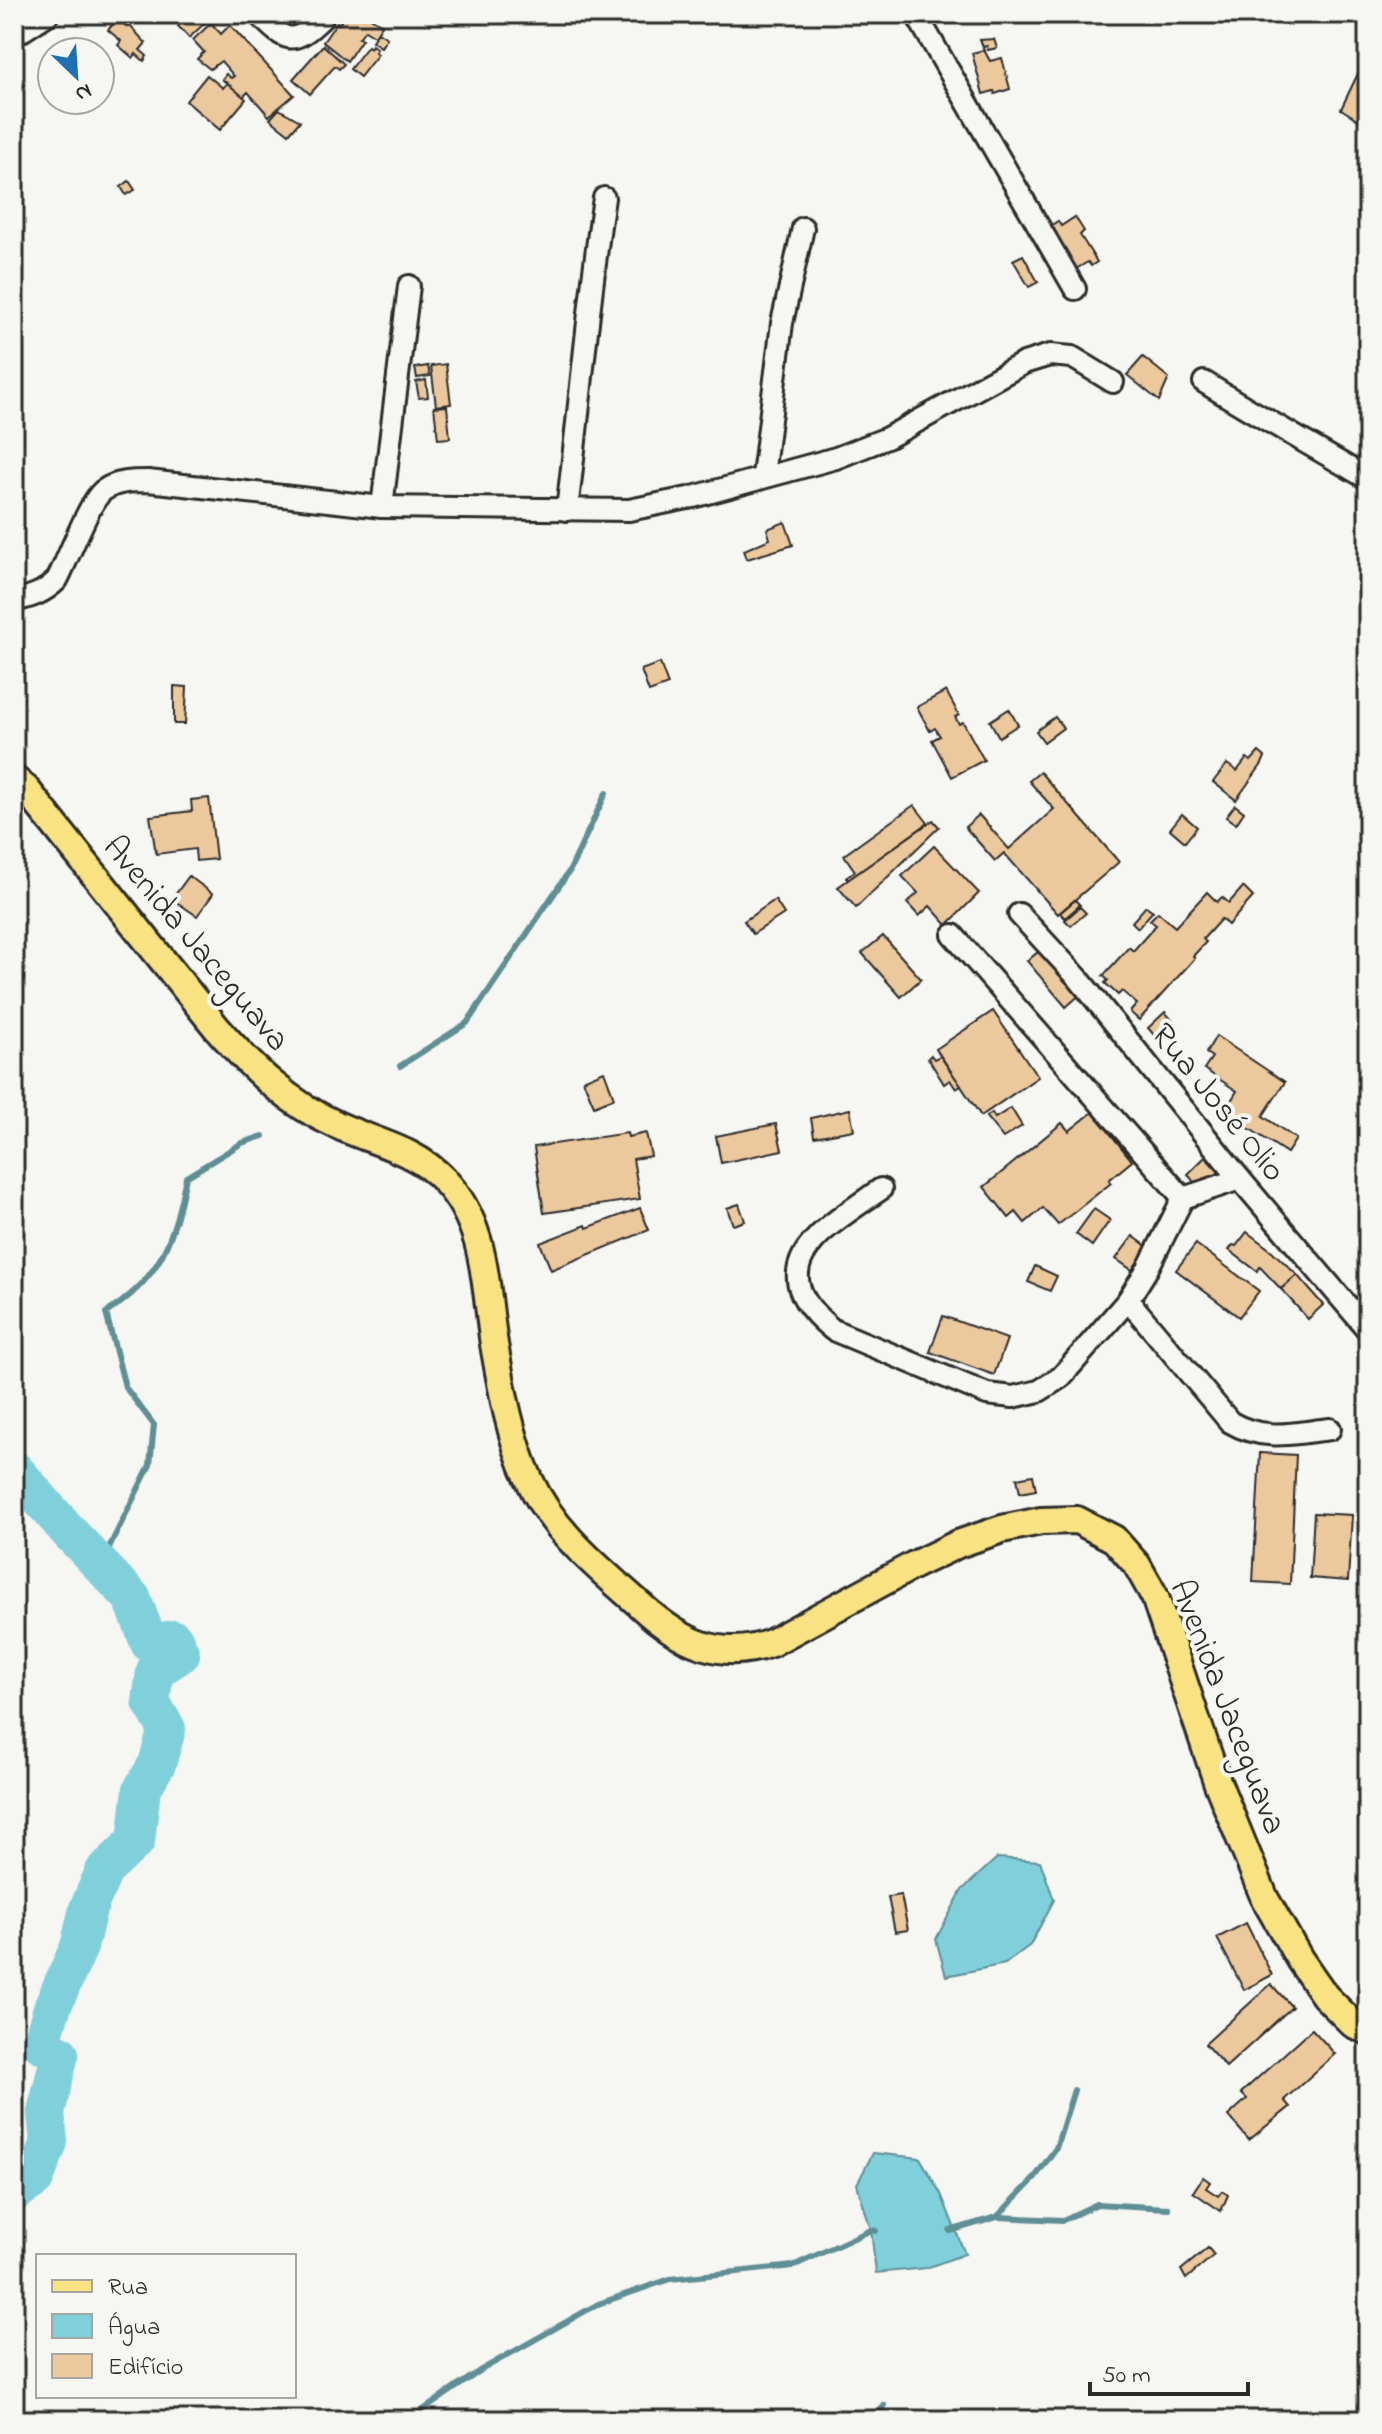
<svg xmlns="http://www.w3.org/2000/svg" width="1382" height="2434" font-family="'Indie Flower',sans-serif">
<rect width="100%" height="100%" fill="#f6f6f2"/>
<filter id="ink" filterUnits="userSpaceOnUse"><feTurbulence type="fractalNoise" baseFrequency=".0125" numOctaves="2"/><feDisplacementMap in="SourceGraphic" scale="16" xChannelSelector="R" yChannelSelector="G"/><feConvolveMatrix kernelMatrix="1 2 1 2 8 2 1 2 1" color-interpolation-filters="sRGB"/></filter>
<g filter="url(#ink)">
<g fill="#80d0db" stroke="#5e8e95" stroke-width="2">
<polygon points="997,1858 1040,1861 1054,1900 1030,1945 1005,1964 946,1976 936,1939 962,1890"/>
<polygon points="873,2153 920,2158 941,2194 965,2254 926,2268 876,2273 871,2230 857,2184"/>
</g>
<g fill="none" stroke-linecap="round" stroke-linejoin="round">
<g stroke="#5e8e95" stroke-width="6">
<polyline points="400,1066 467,1023 570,870 606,793"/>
<path d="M101,1564L150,1465L154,1425L125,1387L106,1313C162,1277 173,1240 186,1177L242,1143L263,1136"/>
<polyline points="997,2217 1063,2220 1097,2204 1168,2208"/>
<polyline points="950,2231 997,2217 1033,2180 1056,2148 1074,2090"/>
<polyline points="409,2420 481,2370 598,2304 670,2279 793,2266 871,2230 876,2231"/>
<polyline points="875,2420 884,2405"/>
</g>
<polyline stroke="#80d0db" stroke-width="38" points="14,1469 67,1530 132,1598 149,1643 174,1639 181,1654 155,1671 151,1702 167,1729 157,1764 142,1789 136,1841 104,1871 88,1909 79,1947 53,2005 41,2044 60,2054 46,2113 49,2142 35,2179 14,2193"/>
</g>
<g fill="#ecc89d" stroke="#2b2b2b" stroke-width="2">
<polygon points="191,14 203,14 208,20 189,38 178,26"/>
<polygon points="330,14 364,14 382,25 375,36 365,30 359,38 362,39 347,61 323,42 337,22 339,24 341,21"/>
<polygon points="118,18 127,27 129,25 146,43 140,50 147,56 144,61 136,54 133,58 118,45 121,41 108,30"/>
<polygon points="211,23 221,34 230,25 294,95 269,116 248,92 243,97 222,79 226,74 231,78 234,76 221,61 210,69 197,59 204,52 193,40"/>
<polygon points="378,32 387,38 381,47 372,41"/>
<polygon points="994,39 997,48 988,50 987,46 983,47 980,40"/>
<polygon points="323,45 344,64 339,69 335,66 310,94 293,79"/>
<polygon points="372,45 377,49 375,52 378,54 360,77 350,69 368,46 370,48"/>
<polygon points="984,50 990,61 1002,58 1010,89 995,94 994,91 983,94 972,53"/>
<polygon points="1364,61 1368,63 1368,126 1341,109"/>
<polygon points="207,75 223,88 227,83 246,99 220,130 186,101"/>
<polygon points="279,109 300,121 289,134 270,119"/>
<polygon points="129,181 135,190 126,195 121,187"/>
<polygon points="1075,217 1084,231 1080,235 1097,262 1091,266 1088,262 1074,270 1047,228 1058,221 1061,226"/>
<polygon points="1023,255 1038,282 1029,287 1013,260"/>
<polygon points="1143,357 1169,378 1159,401 1127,375"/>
<polygon points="446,364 451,404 436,406 431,366"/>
<polygon points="428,366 430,376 417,378 415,368"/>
<polygon points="426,380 428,397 419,398 416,382"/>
<polygon points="447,406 450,438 438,439 434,407"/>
<polygon points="785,522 793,545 747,559 744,550 770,539 767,529"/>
<polygon points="660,663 668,685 649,692 641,670"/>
<polygon points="174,686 187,687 185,724 174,724"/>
<polygon points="946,691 959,715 955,717 959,724 963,722 984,760 952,777 932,740 940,736 935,728 930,731 917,707"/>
<polygon points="1009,709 1018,725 999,737 990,721"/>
<polygon points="1055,717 1063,728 1044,742 1036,731"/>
<polygon points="1259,752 1265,757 1262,764 1236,800 1213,782 1227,764 1237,771 1247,758 1251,761"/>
<polygon points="1040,772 1119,862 1058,914 1004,853 995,861 965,827 979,815 1009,849 1054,809 1029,781"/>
<polygon points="209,798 216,859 196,861 195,849 156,854 150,816 192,811 191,800"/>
<polygon points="914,805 928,823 848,880 846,877 855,871 844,855"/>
<polygon points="1235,805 1244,812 1236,824 1226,817"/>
<polygon points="1182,814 1197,827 1185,842 1170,829"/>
<polygon points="933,820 939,827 856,908 838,887"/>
<polygon points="934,846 979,893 947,925 930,906 919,916 907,903 918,893 902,876"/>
<polygon points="189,876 213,894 197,916 172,899"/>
<polygon points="1243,887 1253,897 1228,925 1221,919 1203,939 1206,942 1193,956 1195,958 1139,1020 1130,1012 1137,1004 1122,991 1118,995 1105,983 1108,980 1103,976 1129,947 1133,951 1156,925 1150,920 1158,912 1175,927 1207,892 1217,902 1222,897 1229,903"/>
<polygon points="775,900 784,914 753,934 744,921"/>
<polygon points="1075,900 1080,905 1065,918 1060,913"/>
<polygon points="1146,906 1153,911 1138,928 1132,922"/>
<polygon points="1080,907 1086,913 1071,926 1065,920"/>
<polygon points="883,936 921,979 901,997 862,953"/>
<polygon points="1043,948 1082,993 1066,1007 1027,961"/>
<polygon points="993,1011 1038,1077 981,1116 936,1049"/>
<polygon points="1165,1012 1178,1027 1161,1043 1148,1028"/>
<polygon points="1216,1036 1285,1082 1263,1116 1296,1139 1287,1153 1224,1112 1237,1091 1204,1069 1212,1057 1206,1053"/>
<polygon points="931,1055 934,1059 940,1056 961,1086 956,1089 950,1080 944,1084 928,1058"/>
<polygon points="604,1071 614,1098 594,1106 583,1080"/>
<polygon points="1011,1108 1022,1126 1003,1138 986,1117 992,1113 995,1118"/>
<polygon points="850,1109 854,1130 814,1137 811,1118"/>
<polygon points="1093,1112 1132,1161 1109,1180 1111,1183 1058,1225 1043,1208 1025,1223 1016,1212 1009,1218 984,1187 1062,1123 1069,1131"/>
<polygon points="776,1124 782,1150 721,1163 716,1136"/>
<polygon points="627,1133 628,1137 646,1133 651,1156 633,1159 640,1199 544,1213 534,1147"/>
<polygon points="1205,1157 1219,1172 1205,1184 1202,1180 1196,1185 1188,1174"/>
<polygon points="739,1204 745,1221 733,1225 727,1208"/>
<polygon points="640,1208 649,1230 551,1270 540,1243 586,1225 587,1228"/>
<polygon points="1094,1209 1110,1220 1092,1246 1076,1234"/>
<polygon points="1247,1232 1272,1251 1297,1275 1281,1289 1260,1267 1257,1271 1229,1250 1233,1245 1236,1246"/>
<polygon points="1133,1236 1148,1247 1132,1270 1116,1259"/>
<polygon points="1196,1244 1259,1291 1239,1317 1176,1270"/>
<polygon points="1035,1266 1057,1276 1050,1291 1028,1282"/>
<polygon points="1297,1275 1323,1305 1308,1319 1281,1289"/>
<polygon points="943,1316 1007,1339 994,1375 930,1352"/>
<polygon points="1260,1453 1296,1455 1290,1584 1253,1582"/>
<polygon points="1033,1475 1036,1490 1020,1493 1017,1478"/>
<polygon points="1314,1513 1352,1515 1348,1581 1310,1578"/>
<polygon points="901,1895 908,1930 895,1932 888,1897"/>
<polygon points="1246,1923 1272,1975 1244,1990 1217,1938"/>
<polygon points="1271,1984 1292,2007 1226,2067 1205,2044"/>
<polygon points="1312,2029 1335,2054 1284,2100 1290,2107 1249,2140 1228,2116 1247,2099 1241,2093"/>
<polygon points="1203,2177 1210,2182 1206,2188 1218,2196 1222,2191 1228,2195 1221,2211 1193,2192"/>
<polygon points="1208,2248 1214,2255 1186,2279 1181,2270"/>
</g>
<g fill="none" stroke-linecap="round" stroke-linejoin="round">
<defs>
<g id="minor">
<path d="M258,14C286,41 291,48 322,18"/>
<polyline points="916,14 1075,289"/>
<polyline points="14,36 48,14"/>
<path d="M1204,382C1258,416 1313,446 1368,479"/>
<polyline points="763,476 782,323 803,228"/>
<polyline points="382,507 409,286"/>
<path d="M567,510C580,406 588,302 604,198"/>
<path d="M14,601C31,597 44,593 57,580C68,560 89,500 104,490C117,481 133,481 148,481L382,507L629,510L693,497L836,458L887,438L1024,363L1050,355L1072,357L1113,382"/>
<polyline points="1019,914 1078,978 1240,1179 1368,1330"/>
<polyline points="953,935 1183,1198"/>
<path d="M881,1189C827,1227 753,1266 833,1330L987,1394L1013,1397L1039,1391L1061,1377L1128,1300L1148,1268L1183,1198L1240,1179"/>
<path d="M1128,1300L1230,1422C1264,1442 1293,1433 1330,1429"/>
</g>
<path id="major" d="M14,779L26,789L216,1027C251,1067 287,1103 337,1125C373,1142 415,1149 444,1180C487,1225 485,1287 494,1344C502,1390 510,1437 529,1479C552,1531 599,1568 640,1605C679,1641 720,1662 771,1643L914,1565L958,1544L1002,1529L1041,1521L1077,1520L1114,1539L1137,1565L1155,1597L1218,1784L1265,1899L1300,1960L1325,1996L1353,2024L1368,2031"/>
</defs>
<use href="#minor" stroke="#2b2b2b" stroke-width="26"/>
<use href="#major" stroke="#2b2b2b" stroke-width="32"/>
<use href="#minor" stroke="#f6f6f2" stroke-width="20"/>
<use href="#major" stroke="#f8e281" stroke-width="26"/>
</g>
</g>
<g text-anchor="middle" stroke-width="8" stroke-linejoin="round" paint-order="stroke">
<g font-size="34" fill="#2b2b2b" stroke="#f6f6f2">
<text transform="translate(198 942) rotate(50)" y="12">Avenida Jaceguava</text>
<text transform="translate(1220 1101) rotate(51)" y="12">Rua José Olio</text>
<text transform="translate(1230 1706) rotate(69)" y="12">Avenida Jaceguava</text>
</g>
</g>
<rect width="1382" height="2434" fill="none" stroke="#f6f6f2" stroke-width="48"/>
<rect x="24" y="24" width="1334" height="2386" fill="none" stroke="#2b2b2b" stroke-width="3" filter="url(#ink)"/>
<rect x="36" y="2254" width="260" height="144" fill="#f6f6f2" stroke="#a5a5a2" stroke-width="2"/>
<rect x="52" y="2280" width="40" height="12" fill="#f8e281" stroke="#a5a5a2" stroke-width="2"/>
<text x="108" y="2294" font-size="24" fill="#2b2b2b">Rua</text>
<rect x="52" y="2314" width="40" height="24" fill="#80d0db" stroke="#a5a5a2" stroke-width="2"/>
<text x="108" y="2334" font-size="24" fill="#2b2b2b">Água</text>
<rect x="52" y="2354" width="40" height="24" fill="#ecc89d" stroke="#a5a5a2" stroke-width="2"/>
<text x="108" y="2374" font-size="24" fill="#2b2b2b">Edifício</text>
<g transform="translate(76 76) rotate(155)"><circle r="38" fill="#f6f6f2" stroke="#a5a5a2" stroke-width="2"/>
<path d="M0-6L14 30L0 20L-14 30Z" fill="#1f6fb2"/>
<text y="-12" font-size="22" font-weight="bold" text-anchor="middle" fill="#2b2b2b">N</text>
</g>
<path d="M1090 2382v12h158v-12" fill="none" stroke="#2b2b2b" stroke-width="4"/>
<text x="1102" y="2382" font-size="24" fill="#2b2b2b" stroke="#f6f6f2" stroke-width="6" paint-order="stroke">50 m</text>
</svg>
